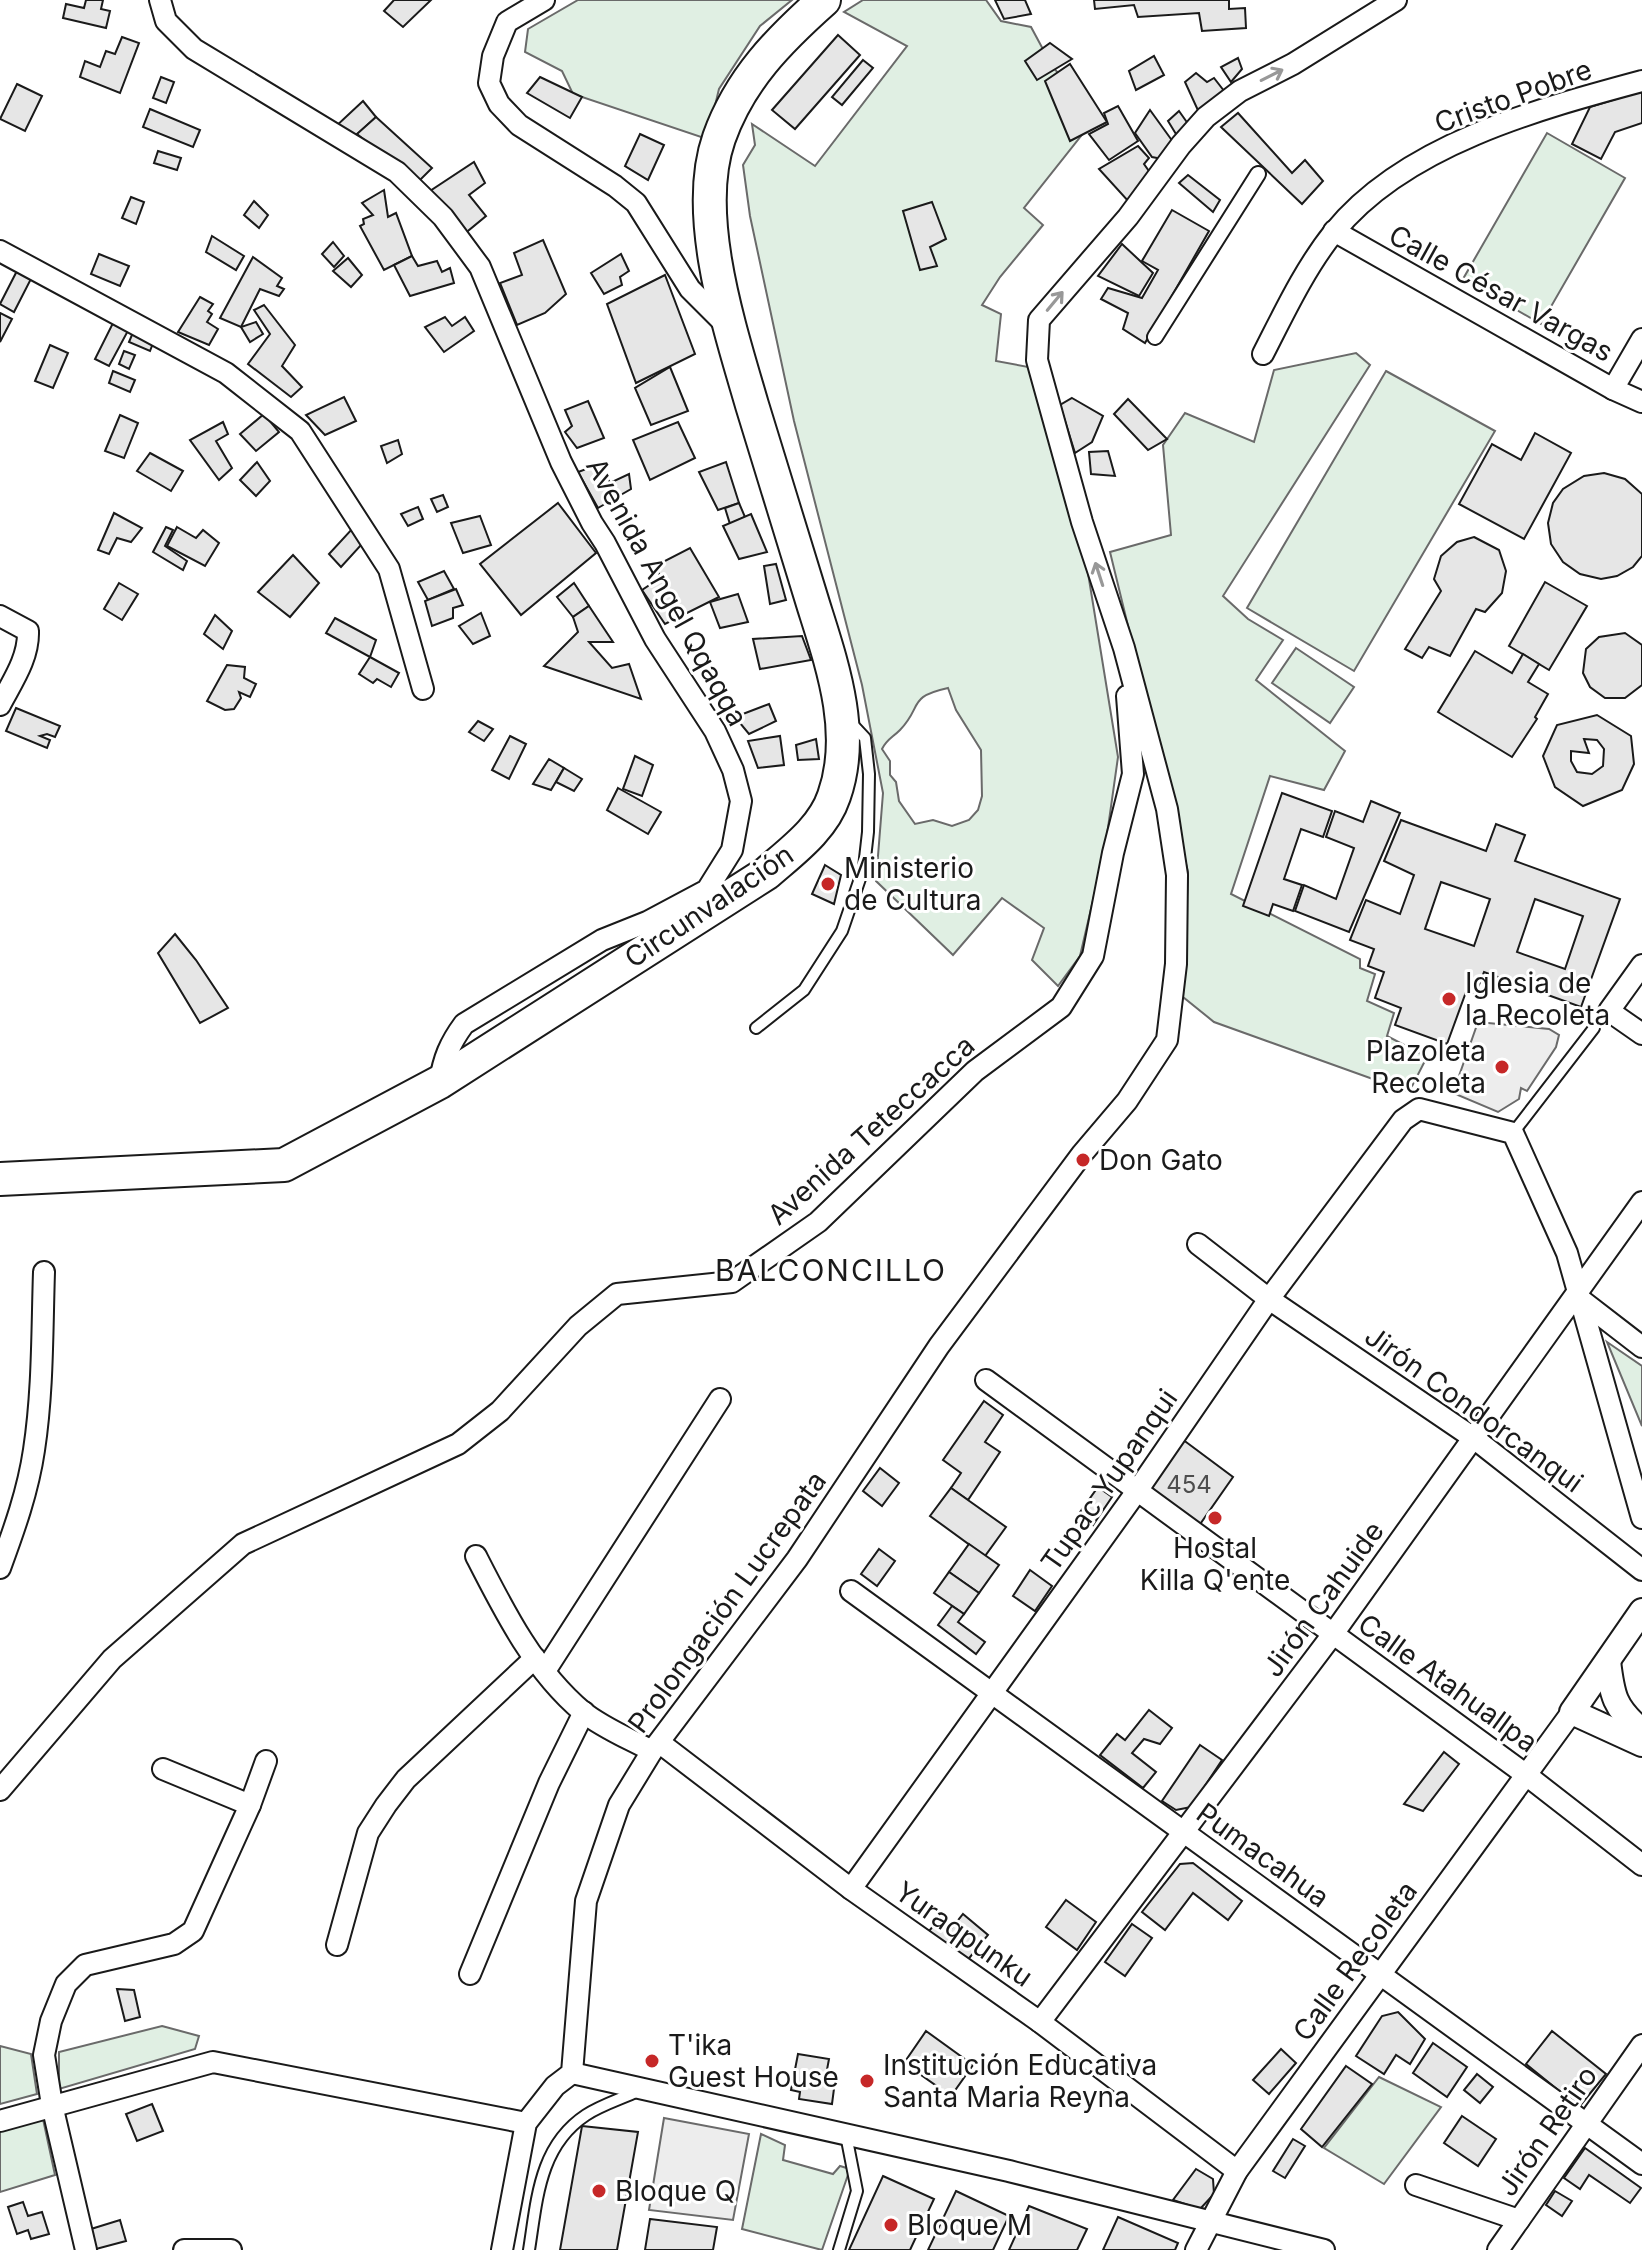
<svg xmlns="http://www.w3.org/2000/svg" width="1642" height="2250" font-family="Inter,sans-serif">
<rect width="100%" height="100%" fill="#fff"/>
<g fill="#e0efe3" stroke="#6a6a6a" stroke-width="2" fill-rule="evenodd">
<polygon points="578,0 792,0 760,26 719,89 707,139 573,94 562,71 525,52 528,29"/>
<path d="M863,0H986L1001,21L1031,27L1052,66L1096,117L1024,208L1043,225L1000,277L982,305L1001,314L996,361L1034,368L1088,573L1118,757L1105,849L1080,956L1058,986L1032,960L1044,928L1002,898L953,955L876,881L883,793L862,685L794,421L750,216L743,165L755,145L752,124L815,166L907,46L844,12ZM948,688L956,710L981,750L982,796L978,810L969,820L952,826L933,820L915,824L899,801L896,782L890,775V761L882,749C887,739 892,738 900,730C923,706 907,697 948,688Z"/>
<polygon points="1547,133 1625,178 1541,324 1463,279"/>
<polygon points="1356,353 1370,365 1223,596 1248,619 1283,640 1256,680 1345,751 1324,790 1270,776 1231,894 1360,959 1360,968 1375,974 1367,1001 1394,1013 1387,1036 1427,1057 1409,1092 1214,1022 1183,997 1188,872 1110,552 1171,535 1163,445 1185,413 1254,442 1274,370"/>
<polygon points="1386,371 1495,431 1354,671 1247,608"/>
<polygon points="1296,648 1354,687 1330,723 1272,683"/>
<polygon points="1607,1342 1642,1366 1642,1426"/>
<polygon points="162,2026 199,2036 195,2049 59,2089 59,2052"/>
<polygon points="0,2046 31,2054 37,2094 0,2104"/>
<polygon points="1379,2077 1441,2107 1384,2184 1324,2148"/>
<polygon points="43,2119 55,2175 0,2192 0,2131"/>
<polygon points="761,2134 785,2145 783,2160 833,2174 840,2166 850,2169 822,2250 742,2229"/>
</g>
<g fill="#ededed" stroke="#6a6a6a" stroke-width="2">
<polygon points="1478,1022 1549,1029 1559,1035 1556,1047 1527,1091 1521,1088 1519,1099 1498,1112 1453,1093"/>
<polygon points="664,2118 749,2134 733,2220 649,2210"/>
</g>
<g fill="#e6e6e6" stroke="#1a1a1a" stroke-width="2" fill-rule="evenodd">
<polygon points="86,0 103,0 101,9 110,11 106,28 63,18 66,4 84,8"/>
<polygon points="394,0 431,0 403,27 384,11"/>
<polygon points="995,0 1025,0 1031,14 1004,19"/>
<polygon points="1094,0 1229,0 1229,9 1245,8 1246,28 1202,31 1199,13 1138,17 1134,5 1095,9"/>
<polygon points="838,35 860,55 795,129 772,110"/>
<polygon points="122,37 139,43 120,93 80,77 85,61 100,67 106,51 115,54"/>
<polygon points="1050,43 1072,59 1037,80 1025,61"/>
<polygon points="1154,56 1164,75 1136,90 1129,71"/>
<polygon points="1238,58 1242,69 1231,82 1221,67"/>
<polygon points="863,60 873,68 842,105 832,97"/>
<polygon points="1070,64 1107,122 1070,141 1045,81"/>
<polygon points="1196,73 1207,82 1214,78 1228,96 1201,117 1185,82"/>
<polygon points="161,77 174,82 166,103 153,98"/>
<polygon points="540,77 582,97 570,118 527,93"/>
<polygon points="17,84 42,96 25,131 0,119"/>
<polygon points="1642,91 1642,123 1615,132 1601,159 1572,144 1590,107"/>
<polygon points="363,101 376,117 352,139 334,128"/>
<polygon points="1118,106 1138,141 1109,160 1089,134 1108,124 1104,113"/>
<polygon points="150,109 200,130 193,147 143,127"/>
<polygon points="1150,110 1176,146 1162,159 1152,157 1135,133"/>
<polygon points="1179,111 1191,128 1179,139 1168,121"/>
<polygon points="1238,113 1292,173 1305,160 1323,181 1302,204 1221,127"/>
<polygon points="376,117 432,168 417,183 357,134"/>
<polygon points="640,134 664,145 648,180 625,166"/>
<polygon points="1138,146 1149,158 1144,164 1151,174 1129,202 1099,169"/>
<polygon points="158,151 181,158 177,170 154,163"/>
<polygon points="474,162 485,183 469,195 486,216 463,235 430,191"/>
<polygon points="1188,175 1220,200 1213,212 1179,183"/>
<polygon points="384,190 388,217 396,213 412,256 384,270 360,226 364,224 363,219 373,215 362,203"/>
<polygon points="131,197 144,202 136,224 122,218"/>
<polygon points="254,201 268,215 259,228 244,215"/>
<polygon points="932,202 946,239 930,247 937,266 920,270 903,211"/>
<polygon points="1172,210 1209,231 1145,343 1123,329 1128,313 1101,299 1108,288 1142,298 1158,270 1142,261"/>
<polygon points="212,236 244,256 236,270 206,252"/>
<polygon points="543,240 566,294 545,313 517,325 500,283 522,275 514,253"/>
<polygon points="333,242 344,256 334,267 322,254"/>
<polygon points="1122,244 1153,273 1139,296 1098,276"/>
<polygon points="99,254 129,266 120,286 91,274"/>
<polygon points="621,254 629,271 620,277 622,285 604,294 591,273"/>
<polygon points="412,256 418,266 437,261 442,272 450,268 454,283 410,296 394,265"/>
<polygon points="253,257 282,278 277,286 284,289 279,296 260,289 241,327 220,318"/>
<polygon points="348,258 362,275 351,287 333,271"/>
<polygon points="20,265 34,273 14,312 0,304"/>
<polygon points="665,275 695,354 636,383 607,304"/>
<polygon points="200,297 213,304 208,311 212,314 207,322 218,329 209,345 178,332"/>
<polygon points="264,305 295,345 282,366 302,387 291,397 248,364 270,334 254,310"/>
<polygon points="0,313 12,319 0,342"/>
<polygon points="445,317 452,326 465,317 474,331 444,352 425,327"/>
<polygon points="115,319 130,327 109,366 95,359"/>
<polygon points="256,322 263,334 250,342 241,327"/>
<polygon points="134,330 155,338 150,351 129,342"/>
<polygon points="50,345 68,353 53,388 35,381"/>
<polygon points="124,351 135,355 129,369 119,364"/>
<polygon points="670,367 688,411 651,425 635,388"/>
<polygon points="113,371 135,380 130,392 109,383"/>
<polygon points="344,397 356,421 325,435 306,415"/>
<polygon points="1072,398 1103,416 1092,442 1075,453 1060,405"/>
<polygon points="1128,399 1167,439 1148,450 1114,414"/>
<polygon points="588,401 604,438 577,448 565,432 572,426 565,410"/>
<polygon points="264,414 279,432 256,451 240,434"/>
<polygon points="120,415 138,423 124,458 105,451"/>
<polygon points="223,422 228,434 216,441 232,468 219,480 190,440"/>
<polygon points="678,422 695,458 650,480 633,440"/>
<polygon points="1535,433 1571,453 1524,539 1459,504 1492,444 1521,460"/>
<polygon points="398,440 402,454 387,463 381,446"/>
<polygon points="1108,451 1115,476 1091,474 1089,452"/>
<polygon points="150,453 183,471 171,491 137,471"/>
<polygon points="257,462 270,481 256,496 240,480"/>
<polygon points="726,462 739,503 718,510 699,472"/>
<polygon points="600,464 610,483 629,474 631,489 598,508 578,472"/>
<polygon points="1604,473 1625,479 1642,494 1642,556 1633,567 1617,576 1601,579 1580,574 1563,562 1551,544 1548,523 1553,503 1563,489 1584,476"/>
<polygon points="443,495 448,507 437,512 431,499"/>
<polygon points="558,503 596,553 521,615 480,564"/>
<polygon points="739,503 745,517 730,524 725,508"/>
<polygon points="418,507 423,519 408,526 401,514"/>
<polygon points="114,513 142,528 131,542 117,538 109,554 98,550"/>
<polygon points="751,514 767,552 739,559 723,526"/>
<polygon points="480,516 491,545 463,553 451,523"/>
<polygon points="166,527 173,530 165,546 187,561 183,570 153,552"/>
<polygon points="177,527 196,538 203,530 219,543 205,566 167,546"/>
<polygon points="352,529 362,544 341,567 329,554"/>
<polygon points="1474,537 1499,550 1506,571 1502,593 1485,612 1476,609 1450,656 1429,647 1422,658 1405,649 1441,591 1434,579 1441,556 1457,542"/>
<polygon points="690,548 719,597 665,624 642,590 660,578 657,565"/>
<polygon points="293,555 319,583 290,617 258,592"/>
<polygon points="776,564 786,600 770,604 764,566"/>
<polygon points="444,571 454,589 428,600 418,582"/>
<polygon points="1545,582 1587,606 1549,670 1509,646"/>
<polygon points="119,583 138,594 122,620 104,609"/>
<polygon points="574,583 589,606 573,617 557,597"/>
<polygon points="456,589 463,605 453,608 453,618 432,626 425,601"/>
<polygon points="738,594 748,622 720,628 710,602"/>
<polygon points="589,606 613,642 589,642 612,668 629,664 641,699 544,666 578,632 573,617"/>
<polygon points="481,613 490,636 473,644 459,626"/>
<polygon points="215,615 232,631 223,649 204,634"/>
<polygon points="335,618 376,640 370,657 326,633"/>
<polygon points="1625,633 1642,645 1642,685 1625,698 1605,698 1590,687 1583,673 1586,649 1599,637"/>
<polygon points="802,636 811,660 760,669 753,639"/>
<polygon points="1475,651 1512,673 1523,654 1539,664 1528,682 1548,694 1535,717 1537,719 1512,757 1438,712"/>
<polygon points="370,657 399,673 391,687 377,679 373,683 359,674"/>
<polygon points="227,665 245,667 244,678 256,684 250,697 239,692 241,698 234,709 225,710 207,701"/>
<polygon points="769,704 776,721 749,734 735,717"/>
<polygon points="16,708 60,726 55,737 47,734 40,736 50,740 47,748 6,731"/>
<path d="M1597,715L1631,736L1634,764L1622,790L1583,806L1555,787L1543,756L1557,725ZM1584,739L1597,740L1604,749L1603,766L1592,774L1577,772L1571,761V751L1589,753Z"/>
<polygon points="478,721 493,729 484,741 469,732"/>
<polygon points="510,736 526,744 509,779 492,770"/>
<polygon points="780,736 784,765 758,768 748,741"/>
<polygon points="816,739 819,759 798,760 796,745"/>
<polygon points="635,756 653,765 642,796 623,789"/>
<polygon points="549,759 564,768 551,790 533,784"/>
<polygon points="564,768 582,779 574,791 556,782"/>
<polygon points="618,788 661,812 648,834 607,810"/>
<polygon points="1282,793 1332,811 1323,837 1301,829 1284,879 1302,885 1293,911 1273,904 1269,916 1243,906"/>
<polygon points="1371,801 1400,813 1349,932 1295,911 1304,885 1336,899 1354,848 1326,837 1335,811 1363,822"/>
<path d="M1401,820L1486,851L1496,824L1525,835L1515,861L1620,899L1581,1007L1484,972L1475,995L1466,992L1447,1044L1395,1025L1401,1008L1375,998L1384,972L1368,966L1374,949L1350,940L1366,900L1400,914L1414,875L1384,861ZM1441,882L1490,899L1474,946L1425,929ZM1535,899L1583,916L1565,969L1517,952Z"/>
<polygon points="825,865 841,875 834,904 812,894"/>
<polygon points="175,934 196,960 228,1008 200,1023 158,953"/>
<polygon points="984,1401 1003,1415 985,1442 1000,1452 968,1500 951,1488 961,1473 943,1460"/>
<polygon points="1182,1439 1233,1477 1196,1530 1145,1493"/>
<polygon points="880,1468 899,1483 882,1506 863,1491"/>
<polygon points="1098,1487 1112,1497 1093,1525 1078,1515"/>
<polygon points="951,1488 1006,1527 985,1556 930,1516"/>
<polygon points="969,1544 999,1565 979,1593 949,1572"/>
<polygon points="879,1549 895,1561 877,1586 861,1574"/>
<polygon points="1030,1570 1052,1586 1035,1611 1013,1596"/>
<polygon points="949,1572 979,1593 964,1614 934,1593"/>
<polygon points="952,1606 964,1614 958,1622 985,1642 976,1654 938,1625"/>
<polygon points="1149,1710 1172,1728 1160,1744 1144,1739 1132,1753 1156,1772 1143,1788 1100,1755 1117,1734 1125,1740"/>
<polygon points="1200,1745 1222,1760 1191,1807 1176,1810 1162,1801"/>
<polygon points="1444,1752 1459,1764 1423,1811 1404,1804"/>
<polygon points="1193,1863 1242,1901 1228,1920 1193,1893 1165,1930 1142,1912 1180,1864"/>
<polygon points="1066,1900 1096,1922 1077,1950 1046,1927"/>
<polygon points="963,1914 988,1935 966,1962 929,1931 939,1919 951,1929"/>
<polygon points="1132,1924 1152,1938 1125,1976 1105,1962"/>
<polygon points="117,1989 134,1990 140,2017 125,2021"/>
<polygon points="1398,2012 1425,2039 1410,2064 1396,2055 1384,2074 1356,2056 1382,2016"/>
<polygon points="926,2031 973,2065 951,2096 904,2063"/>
<polygon points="1552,2031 1606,2074 1579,2107 1526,2064"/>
<polygon points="1433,2043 1467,2067 1447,2097 1413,2073"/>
<polygon points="1281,2049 1296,2063 1269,2094 1253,2080"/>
<polygon points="798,2054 829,2059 826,2075 835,2081 832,2104 799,2099 800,2092 791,2090"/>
<polygon points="1346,2066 1372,2084 1322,2147 1301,2129"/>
<polygon points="1477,2074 1493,2087 1480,2103 1464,2090"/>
<polygon points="152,2104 163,2131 137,2141 126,2114"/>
<polygon points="1462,2116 1496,2139 1478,2166 1444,2143"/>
<polygon points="582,2126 638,2132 617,2250 560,2250"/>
<polygon points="1293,2139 1305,2146 1285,2178 1273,2171"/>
<polygon points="1585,2148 1641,2188 1630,2203 1589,2175 1580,2189 1564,2178"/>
<polygon points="1196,2169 1213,2179 1214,2194 1200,2209 1173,2200"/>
<polygon points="883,2176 934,2199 910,2250 849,2250"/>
<polygon points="956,2191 1009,2216 993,2250 928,2250"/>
<polygon points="1555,2191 1572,2201 1562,2216 1546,2205"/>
<polygon points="23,2202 28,2216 42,2212 49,2234 31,2239 28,2230 17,2234 8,2207"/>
<polygon points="1029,2206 1087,2229 1077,2250 1009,2250"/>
<polygon points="1118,2217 1178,2243 1175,2250 1103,2250"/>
<polygon points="650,2219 717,2227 713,2250 645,2250"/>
<polygon points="120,2220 126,2241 96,2249 91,2229"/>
</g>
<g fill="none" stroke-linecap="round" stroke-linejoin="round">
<defs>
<g id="service">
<polyline points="756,1028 804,990 842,931 864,867 868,832 869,774 865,738 851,723"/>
<polyline points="1513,1133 1594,1028"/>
<path d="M529,2250C537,2200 539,2146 586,2115C601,2105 621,2099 638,2091"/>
<polyline points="839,2250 857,2191 846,2135"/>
</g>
<polyline id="pedestrian" points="1155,337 1258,174"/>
<g id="minor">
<path d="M160,0L166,21L194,49L397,172L443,217L480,267L561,462L592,523L605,543L655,639L715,731L733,770L741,801L732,850L707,890L647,922L602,940L464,1024C450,1043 443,1059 440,1082"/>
<polyline points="544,0 507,22 493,56 489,83 499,104 519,125 615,186 636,203 690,289 728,327"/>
<polyline points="1334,231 1613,389 1642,402"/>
<polyline points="0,251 226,373 300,431 389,569 423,689"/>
<path d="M1263,354C1284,313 1305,268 1334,232C1404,145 1538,109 1642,81"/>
<polyline points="1613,389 1642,339"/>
<path d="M0,616L28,631C29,658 12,682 0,705"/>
<polyline points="1642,965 1609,1011 1642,1034"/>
<polyline points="1198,1244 1269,1299 1475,1439 1642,1570"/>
<polyline points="1581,1300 1642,1347"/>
<polyline points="986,1380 1525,1774 1642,1865"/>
<path d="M476,1556C504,1611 534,1671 583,1712C603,1728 630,1739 652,1751"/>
<path d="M0,1568C14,1530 28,1491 34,1450C43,1391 42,1332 44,1272"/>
<polyline points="851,1591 1642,2164"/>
<polyline points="545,1671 720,1399"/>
<polyline points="660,1743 851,1889 1040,2022 1237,2171"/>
<polyline points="163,1769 250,1805"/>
<polyline points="0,1790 112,1659 243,1544 458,1444 500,1411 578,1326 617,1294 732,1282 818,1222 975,1071 1061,1007 1093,956 1113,853 1133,774 1127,696"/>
<polyline points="851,1889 1137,1491 1269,1299 1403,1120 1419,1109 1513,1133 1567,1253 1642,1518"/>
<polyline points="337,1945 368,1833 386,1805 406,1779 535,1658"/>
<polyline points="470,1974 549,1783 584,1712"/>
<polyline points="1040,2022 1333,1634 1642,1202"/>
<polyline points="572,2073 1009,2171 1324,2250"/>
<polyline points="0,2121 213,2062 526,2123"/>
<polyline points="1416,2185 1519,2220"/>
<polyline points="86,2250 52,2105 44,2055 51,2021 66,1984 85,1965 174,1944 193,1931 250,1805 266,1761"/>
<polyline points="184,2250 231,2250"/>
<polyline points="502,2250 526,2123 555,2086 572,2073 586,1901 619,1805 652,1751 797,1559 939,1346 1082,1154 1127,1101 1167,1040 1176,964 1177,875 1167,809 1124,648 1082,522 1037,360 1039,320 1128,217 1181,145 1206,117 1240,91 1293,64 1396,0"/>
<polyline points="1196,2250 1237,2171 1572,1712"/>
<polyline points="1498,2250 1642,2045"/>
</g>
<g id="tertiary">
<polyline points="1642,1611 1572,1712 1642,1744"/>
<path d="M1608,1661C1612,1695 1614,1708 1642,1731"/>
</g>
<path id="trunk" d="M0,1179L284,1165L440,1082L767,873C792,851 823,829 834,796C856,734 833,667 814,607C794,540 772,472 752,405C730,329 692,215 719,138C740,79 779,40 824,0"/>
</defs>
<use href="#service" stroke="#1a1a1a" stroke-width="14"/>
<use href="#pedestrian" stroke="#1a1a1a" stroke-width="18"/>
<use href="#minor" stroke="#1a1a1a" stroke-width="24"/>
<use href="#tertiary" stroke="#1a1a1a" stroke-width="28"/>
<use href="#trunk" stroke="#1a1a1a" stroke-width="36"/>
<use href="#service" stroke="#fff" stroke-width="10"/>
<use href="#pedestrian" stroke="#fff" stroke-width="14"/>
<use href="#minor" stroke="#fff" stroke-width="20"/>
<use href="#tertiary" stroke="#fff" stroke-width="24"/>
<use href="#trunk" stroke="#fff" stroke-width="32"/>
</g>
<defs><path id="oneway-shaft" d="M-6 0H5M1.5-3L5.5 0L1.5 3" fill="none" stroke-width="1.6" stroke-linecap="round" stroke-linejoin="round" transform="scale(2)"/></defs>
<g stroke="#989898">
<use href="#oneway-shaft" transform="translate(1272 75) rotate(-27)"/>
<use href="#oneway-shaft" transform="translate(1055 301) rotate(-50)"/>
<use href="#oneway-shaft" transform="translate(1099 574) rotate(-108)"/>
</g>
<g fill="#c62828" stroke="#fff" stroke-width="3">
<circle cx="828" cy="884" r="8"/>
<circle cx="1449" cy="999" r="8"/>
<circle cx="1502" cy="1067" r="8"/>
<circle cx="1083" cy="1160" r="8"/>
<circle cx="1215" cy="1518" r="8"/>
<circle cx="652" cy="2061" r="8"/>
<circle cx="867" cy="2081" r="8"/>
<circle cx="599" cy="2191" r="8"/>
<circle cx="891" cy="2225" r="8"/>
</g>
<g text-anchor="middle" stroke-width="6" stroke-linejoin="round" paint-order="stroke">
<g font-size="24" fill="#4d4d4d">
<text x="1189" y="1493">454</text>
</g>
<g font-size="28" fill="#1a1a1a" stroke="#fff">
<text transform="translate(1513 96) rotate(-20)" y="10">Cristo Pobre</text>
<text transform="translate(1501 293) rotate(29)" y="10">Calle César Vargas</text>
<text transform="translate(667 592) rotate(61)" y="10">Avenida Angel Qqaqqa</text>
<text transform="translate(709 906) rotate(-34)" y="10">Circunvalación</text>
<text transform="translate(871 1130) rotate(-42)" y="10">Avenida Teteccacca</text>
<text transform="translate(1474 1409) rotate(36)" y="10">Jirón Condorcanqui</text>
<text transform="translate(1109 1480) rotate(-55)" y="10">Tupac Yupanqui</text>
<text transform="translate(1323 1599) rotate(-54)" y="10">Jirón Cahuide</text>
<text transform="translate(727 1602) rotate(-54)" y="10">Prolongación Lucrepata</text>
<text transform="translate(1448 1683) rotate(36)" y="10">Calle Atahuallpa</text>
<text transform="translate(1263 1855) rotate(36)" y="10">Pumacahua</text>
<text transform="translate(964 1934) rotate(35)" y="10">Yuraqpunku</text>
<text transform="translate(1355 1961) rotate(-54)" y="10">Calle Recoleta</text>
<text transform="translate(1547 2131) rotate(-55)" y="10">Jirón Retiro</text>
</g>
<g font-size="28" fill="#1a1a1a" stroke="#fff" text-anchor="start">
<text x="844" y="878">Ministerio<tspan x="844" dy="32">de Cultura</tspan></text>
<text x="1465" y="993">Iglesia de<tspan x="1465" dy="32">la Recoleta</tspan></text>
<text x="1486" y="1061" text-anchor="end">Plazoleta<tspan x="1486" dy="32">Recoleta</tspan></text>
<text x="1099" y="1170">Don Gato</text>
<text x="1215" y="1558" text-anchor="middle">Hostal<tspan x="1215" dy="32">Killa Q'ente</tspan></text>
<text x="668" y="2055">T'ika<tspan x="668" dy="32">Guest House</tspan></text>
<text x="883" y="2075">Institución Educativa<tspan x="883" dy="32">Santa Maria Reyna</tspan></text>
<text x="615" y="2201">Bloque Q</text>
<text x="907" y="2235">Bloque M</text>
</g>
<g font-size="30" letter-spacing="2" fill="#1a1a1a" stroke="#fff">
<text x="831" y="1281">BALCONCILLO</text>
</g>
</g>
</svg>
